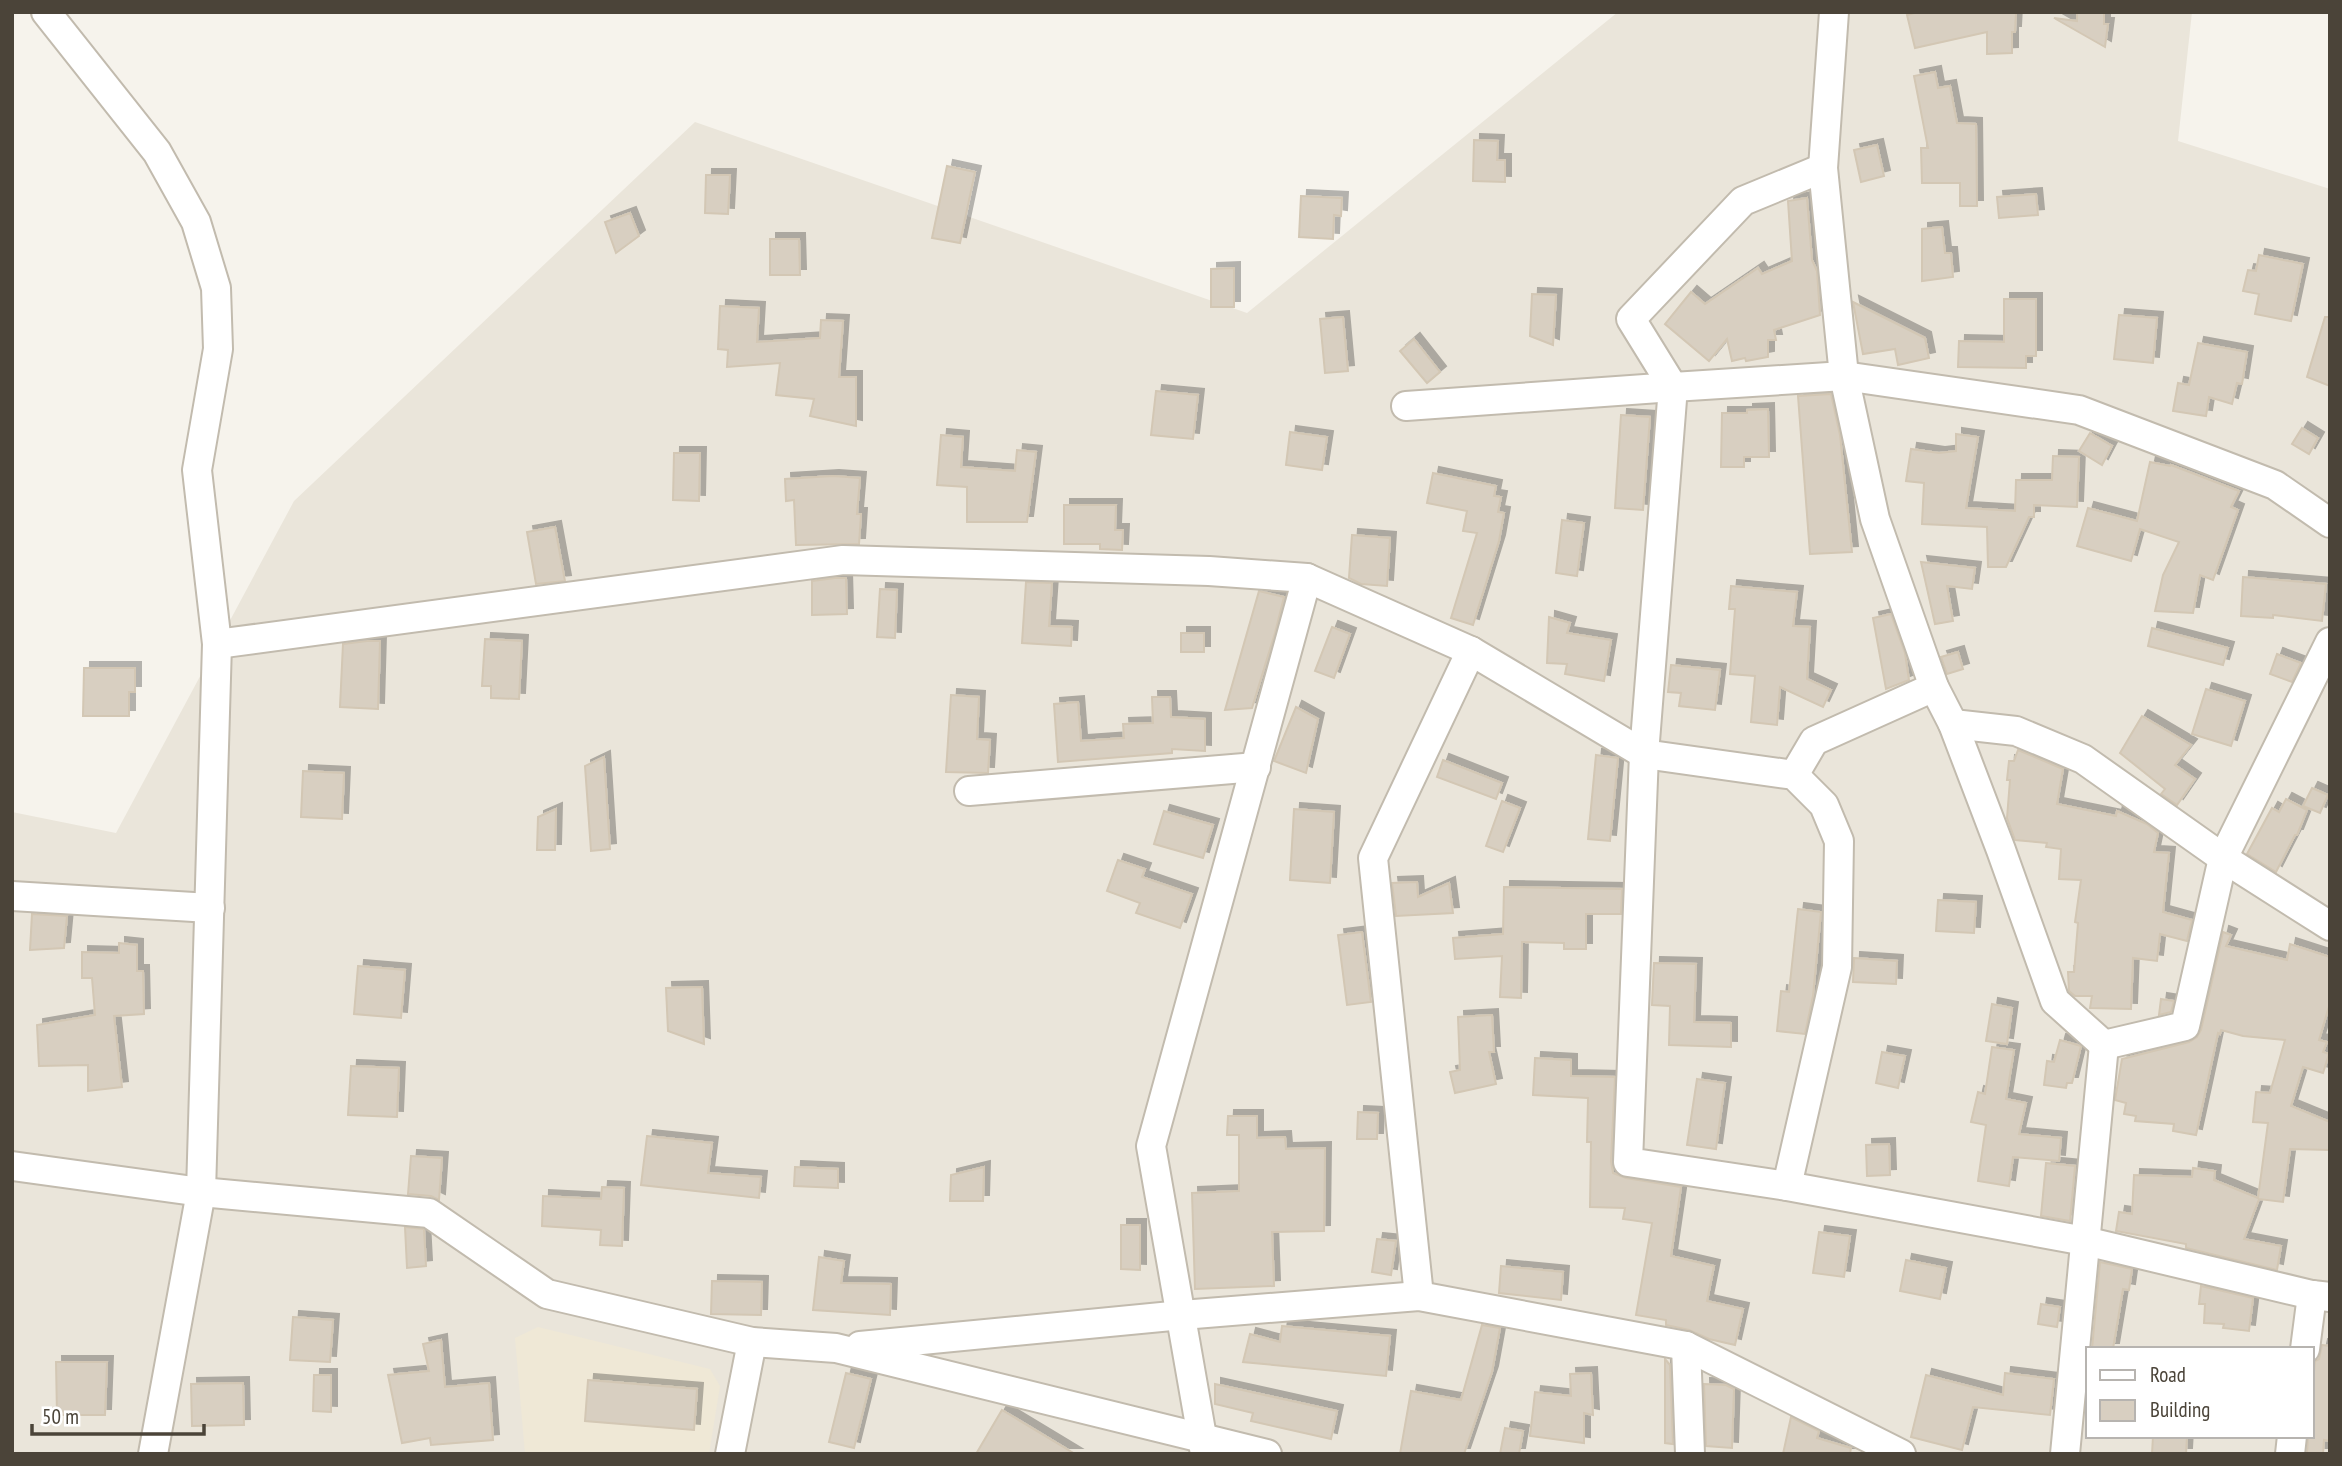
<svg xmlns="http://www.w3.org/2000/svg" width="2342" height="1466" font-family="'PT Sans Narrow',sans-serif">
<defs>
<filter id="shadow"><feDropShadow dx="6" dy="-6" stdDeviation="0" flood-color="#0004"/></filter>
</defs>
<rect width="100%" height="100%" fill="#f6f3ec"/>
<path fill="#eae5da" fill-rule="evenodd" d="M1618,12H2192L2178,141L2330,189V1454H12V812L116,833L294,501L695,122L1247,313ZM2088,1349H2312V1436H2088Z"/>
<polygon fill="#efe8d6" points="538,1327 710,1369 720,1386 709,1454 525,1454 515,1338"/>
<g fill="#d8cfc1" stroke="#d3c7b4" stroke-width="2" filter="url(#shadow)">
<polygon points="1918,12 2016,12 2015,32 2012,32 2012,53 1987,54 1987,32 1915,48 1907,15"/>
<polygon points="2077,12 2104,12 2104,24 2108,24 2105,47 2054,18 2077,21"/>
<polygon points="1935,72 1938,88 1950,86 1957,123 1976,124 1977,206 1960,206 1960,183 1922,183 1921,148 1928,148 1914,76"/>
<polygon points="1474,140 1498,141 1497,160 1505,160 1505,182 1473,181"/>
<polygon points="1877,145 1884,176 1861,182 1854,150"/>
<polygon points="947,166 975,172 960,243 932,238"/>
<polygon points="706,175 730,175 728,214 705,213"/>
<polygon points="2036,194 2038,215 1999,218 1997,197"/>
<polygon points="1301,196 1342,198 1341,216 1334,215 1333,239 1299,237"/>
<polygon points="1807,198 1812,260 1817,271 1820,315 1774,330 1776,340 1768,340 1768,357 1746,361 1745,358 1732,361 1727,339 1709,361 1665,324 1691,292 1705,304 1758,268 1762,274 1792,261 1788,201"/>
<polygon points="630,213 639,236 616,253 605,222"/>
<polygon points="1942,227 1945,253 1951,253 1953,277 1922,281 1922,229"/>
<polygon points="770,239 799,239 800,275 770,275"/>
<polygon points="2259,255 2303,264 2291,321 2255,314 2259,294 2243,291 2248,270 2256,271"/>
<polygon points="1234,268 1234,307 1211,307 1211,269"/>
<polygon points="1532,294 1556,295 1553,345 1530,336"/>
<polygon points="2004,299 2036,299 2036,356 2026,356 2026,368 1958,367 1959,341 2004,342"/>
<polygon points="1853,302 1925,338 1929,358 1898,365 1895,349 1863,354"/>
<polygon points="720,306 759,308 757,342 820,338 821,320 843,321 839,377 856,377 856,426 810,416 814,399 776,395 780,363 727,367 728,350 718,349"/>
<polygon points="2119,315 2157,318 2153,363 2114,359"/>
<polygon points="1343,317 1348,371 1325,373 1320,319"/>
<polygon points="2325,317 2330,317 2330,386 2307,377"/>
<polygon points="1414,339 1440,372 1427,383 1400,351"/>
<polygon points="2198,343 2247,352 2242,384 2237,383 2232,404 2209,397 2206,416 2173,411 2178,383 2189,385"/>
<polygon points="1156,391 1198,395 1193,439 1151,435"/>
<polygon points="1831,394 1840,435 1852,552 1810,554 1798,396"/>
<polygon points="1768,409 1769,457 1744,457 1744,467 1721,467 1722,413 1747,413 1747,410"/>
<polygon points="1621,415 1650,417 1643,510 1615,508"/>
<polygon points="2302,428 2318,438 2309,454 2292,444"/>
<polygon points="1290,432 1327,437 1322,470 1286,465"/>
<polygon points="2090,433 2112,446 2102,465 2079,451"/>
<polygon points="1956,434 1978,437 1966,508 2015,511 2016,480 2052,480 2053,456 2079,457 2077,507 2034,505 2034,517 2029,517 2006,567 1988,567 1987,527 1922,524 1924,483 1906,481 1911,449 1939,453 1956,451"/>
<polygon points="941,435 963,437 961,467 1015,471 1017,450 1036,452 1027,522 967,522 967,487 937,485"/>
<polygon points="674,453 700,453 699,501 673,500"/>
<polygon points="2150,462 2170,466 2171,465 2239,491 2231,507 2238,510 2213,580 2200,575 2193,613 2155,611 2163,575 2179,542 2140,529 2131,561 2077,546 2088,508 2137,521"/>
<polygon points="1433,473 1496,486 1494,496 1501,497 1498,512 1504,513 1499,541 1473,625 1451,618 1477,533 1463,531 1467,511 1427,503"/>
<polygon points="833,476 860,478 857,514 861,514 859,544 796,545 794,500 786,501 785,479"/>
<polygon points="1064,505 1116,505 1115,530 1123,530 1122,550 1100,549 1100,544 1064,544"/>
<polygon points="1562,520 1584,523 1577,576 1556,573"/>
<polygon points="555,527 565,581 536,584 527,532"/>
<polygon points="1352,535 1390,538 1387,586 1361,584 1349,578"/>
<polygon points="1921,562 1975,568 1972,589 1947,586 1953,621 1935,624"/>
<polygon points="2243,577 2326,584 2322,621 2273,615 2273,618 2241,616"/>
<polygon points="835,578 846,578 847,614 812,615 812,581"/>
<polygon points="1026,582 1052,583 1049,626 1072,627 1071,646 1022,643"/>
<polygon points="1731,586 1797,592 1793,626 1810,627 1807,679 1831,690 1823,707 1780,687 1777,725 1751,722 1755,676 1730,674 1735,609 1729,609"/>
<polygon points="880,589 897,590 895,638 877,637"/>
<polygon points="1259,591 1284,597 1275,633 1252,708 1225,710"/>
<polygon points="1891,614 1905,653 1909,680 1886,689 1873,618"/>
<polygon points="1549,617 1570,623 1567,633 1611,640 1604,681 1565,674 1567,664 1547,663"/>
<polygon points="1332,627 1350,634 1334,678 1315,671"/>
<polygon points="2152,628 2228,648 2223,665 2148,646"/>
<rect x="1181" y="633" width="23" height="19"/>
<polygon points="485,639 522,641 519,699 491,698 491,686 482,686"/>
<polygon points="367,641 380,641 378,709 340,707 343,644"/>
<polygon points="1958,652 1963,669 1947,674 1941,657"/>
<polygon points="2277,654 2301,663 2292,682 2270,674"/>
<polygon points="1671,665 1720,670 1715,710 1679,706 1681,693 1668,692"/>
<polygon points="84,668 135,668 135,692 129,692 129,716 83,716"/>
<polygon points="2206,689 2245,701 2231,746 2192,734"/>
<polygon points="951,695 979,697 977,739 990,740 988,773 946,772"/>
<polygon points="1152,697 1170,697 1171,717 1205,719 1205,751 1172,749 1172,753 1058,762 1054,704 1078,702 1081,741 1124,738 1123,724 1153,723"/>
<polygon points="1296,707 1318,719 1306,773 1274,761"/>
<polygon points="2142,716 2191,745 2175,765 2195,779 2177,805 2161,794 2165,789 2120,753"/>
<polygon points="2018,750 2063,769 2057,804 2116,816 2117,811 2147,824 2158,833 2154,852 2169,853 2163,912 2192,920 2187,941 2160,934 2157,961 2133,958 2131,1009 2090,1008 2092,996 2075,996 2069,991 2068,972 2074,972 2078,923 2075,922 2081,880 2059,879 2061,849 2046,847 2047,843 2015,840 2007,818 2010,780 2007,780 2009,761 2014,761"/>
<polygon points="1596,755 1618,758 1610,841 1588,839"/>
<polygon points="604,757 610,849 591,851 585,766"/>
<polygon points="1443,760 1502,783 1496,799 1437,777"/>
<polygon points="303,771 344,773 342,819 301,817"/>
<polygon points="2312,788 2328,795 2320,813 2303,806"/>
<polygon points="2286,799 2307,810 2297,835 2295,835 2276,872 2247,854 2272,808 2279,812"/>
<polygon points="1502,801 1520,808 1503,852 1486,846"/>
<polygon points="556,809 555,850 537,850 538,817"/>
<polygon points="1294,809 1334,812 1330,883 1290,880"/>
<polygon points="1164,811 1213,825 1203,858 1154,844"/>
<polygon points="1118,860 1145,869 1142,877 1192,894 1180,928 1136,913 1140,903 1107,891"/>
<polygon points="1417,882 1418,897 1449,883 1453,913 1396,916 1392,883"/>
<polygon points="1504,887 1622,889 1621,914 1586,914 1586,949 1564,949 1564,943 1522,942 1521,998 1500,997 1502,956 1455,959 1453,938 1503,934"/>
<polygon points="1938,900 1976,902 1974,933 1936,931"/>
<polygon points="1798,909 1821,912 1813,996 1805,1034 1777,1031 1781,991 1789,992"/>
<polygon points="32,914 67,916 64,948 30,950"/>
<polygon points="1362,932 1371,1002 1347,1005 1338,935"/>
<polygon points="2223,932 2231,935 2226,946 2287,960 2290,944 2330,957 2330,1003 2319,1040 2327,1042 2323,1052 2329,1054 2323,1073 2303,1067 2291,1106 2330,1122 2330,1150 2290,1149 2283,1202 2259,1199 2244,1239 2281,1246 2277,1270 2186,1248 2186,1244 2116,1231 2119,1212 2132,1214 2134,1175 2192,1177 2193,1168 2215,1171 2214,1180 2258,1198 2268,1123 2253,1122 2256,1092 2270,1093 2285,1040 2243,1036 2221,1030 2220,1034 2218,1033 2196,1135 2173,1131 2174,1124 2135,1121 2136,1116 2124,1114 2126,1103 2115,1100 2122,1059 2189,1042 2197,1037 2201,1030"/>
<polygon points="119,943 137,945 137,971 143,971 144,1014 114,1016 122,1087 88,1091 88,1065 39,1066 37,1025 95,1015 92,978 82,978 82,952 119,953"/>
<polygon points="1854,958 1897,961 1896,984 1853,982"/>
<polygon points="1654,963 1696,964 1694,1022 1731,1023 1731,1047 1669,1045 1670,1006 1652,1005"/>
<polygon points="358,966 405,970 401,1018 354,1014"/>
<polygon points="702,987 704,1044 668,1031 666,988"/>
<polygon points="2161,999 2174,1001 2171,1012 2159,1015"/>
<polygon points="1992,1004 2012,1008 2007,1044 1986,1041"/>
<polygon points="1492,1015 1494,1052 1489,1052 1496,1084 1455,1093 1450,1072 1460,1070 1458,1017"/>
<polygon points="2060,1040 2081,1046 2072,1083 2067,1083 2066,1088 2044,1085 2047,1061 2054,1062"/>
<polygon points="1992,1047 2014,1050 2006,1099 2026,1103 2019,1134 2061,1138 2059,1161 2013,1157 2009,1186 1978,1181 1986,1125 1971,1122 1978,1092 1985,1094"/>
<polygon points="1882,1052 1905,1056 1898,1088 1876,1083"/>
<polygon points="1535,1058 1571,1060 1571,1076 1615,1077 1611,1161 1613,1173 1626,1178 1681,1187 1671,1256 1714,1266 1707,1301 1743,1309 1735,1345 1709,1339 1689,1330 1666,1325 1666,1320 1636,1315 1652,1223 1623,1219 1625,1208 1590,1207 1591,1142 1587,1142 1588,1098 1533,1095"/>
<polygon points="351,1066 399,1068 397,1117 348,1115"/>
<polygon points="1697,1079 1725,1083 1716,1149 1687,1145"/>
<polygon points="1358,1112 1378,1113 1377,1139 1357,1139"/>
<polygon points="1228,1116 1257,1116 1257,1138 1285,1137 1286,1149 1325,1148 1324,1231 1272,1232 1274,1286 1195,1289 1192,1193 1239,1191 1239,1135 1227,1135"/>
<polygon points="647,1136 712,1143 708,1173 761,1177 759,1198 641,1185"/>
<polygon points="1889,1144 1890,1175 1867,1176 1866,1145"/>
<polygon points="411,1156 442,1158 439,1200 431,1196 408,1194"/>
<polygon points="2046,1163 2075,1166 2070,1221 2041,1216"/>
<polygon points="795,1167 838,1169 838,1188 794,1186"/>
<polygon points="984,1167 983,1201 950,1201 951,1175"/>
<polygon points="602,1187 624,1188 622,1246 600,1245 601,1230 542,1226 543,1196 601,1199"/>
<polygon points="1121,1225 1140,1225 1140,1270 1121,1269"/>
<polygon points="405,1227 424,1229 426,1266 407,1268"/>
<polygon points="1819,1232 1850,1236 1844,1277 1813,1273"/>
<polygon points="1377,1239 1396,1241 1391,1275 1372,1272"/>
<polygon points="819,1257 844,1261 841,1283 891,1284 890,1315 813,1310"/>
<polygon points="1906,1260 1946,1268 1940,1299 1900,1291"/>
<polygon points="2100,1262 2132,1269 2129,1290 2123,1289 2113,1349 2092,1349"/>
<polygon points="1501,1266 1563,1272 1561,1300 1499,1293"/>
<polygon points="712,1281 762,1282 761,1315 711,1314"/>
<polygon points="2201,1286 2253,1298 2249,1331 2223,1328 2224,1324 2204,1323 2205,1304 2199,1304"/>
<polygon points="2041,1304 2060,1307 2057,1327 2038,1324"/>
<polygon points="293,1317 333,1320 330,1362 290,1360"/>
<polygon points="1482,1325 1500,1328 1492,1372 1464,1454 1400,1454 1411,1391 1461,1400"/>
<polygon points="1282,1326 1390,1336 1386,1376 1243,1362 1250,1334 1280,1342"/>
<polygon points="441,1340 445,1387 489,1383 493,1440 431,1445 430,1438 402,1443 388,1375 429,1371 423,1344"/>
<polygon points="2322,1345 2330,1346 2330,1441 2324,1440 2323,1454 2307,1454 2308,1436 2312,1436 2312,1391 2315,1361 2319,1359"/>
<polygon points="1665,1359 1670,1365 1673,1444 1665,1443"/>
<polygon points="56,1362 107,1362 105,1415 57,1415"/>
<polygon points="846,1373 871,1379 854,1448 829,1442"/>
<polygon points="1591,1373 1593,1415 1584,1413 1584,1443 1530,1436 1535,1392 1571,1396 1570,1374"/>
<polygon points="2005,1373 2054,1379 2050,1415 1973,1407 1962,1450 1911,1437 1926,1375 2003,1395"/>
<polygon points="314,1375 331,1375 331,1412 313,1411"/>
<polygon points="588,1380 697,1389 694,1430 585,1421"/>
<polygon points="243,1383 244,1425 192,1426 191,1384"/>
<polygon points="1215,1384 1337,1411 1331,1439 1251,1421 1253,1413 1215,1404"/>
<polygon points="1704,1384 1726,1385 1734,1389 1732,1448 1706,1446"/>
<polygon points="1002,1410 1075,1454 976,1454"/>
<polygon points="1791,1417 1819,1431 1817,1438 1851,1448 1850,1454 1783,1454"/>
<polygon points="1505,1428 1523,1431 1519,1454 1500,1454"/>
<polygon points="2153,1436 2187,1436 2186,1454 2152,1454"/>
</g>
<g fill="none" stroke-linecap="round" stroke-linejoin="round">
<defs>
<g id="minor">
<polyline points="46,12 157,152 196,222 216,288 218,349 197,470 217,644 201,1192 153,1454"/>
<polyline points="1834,12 1823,168 1844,376 1875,519 1934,687 1953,724 2001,850 2055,1001 2104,1045 2185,1026 2223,858 2330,642"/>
<polyline points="1406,406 1673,387 1631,319 1743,201 1823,168"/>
<polyline points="2330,523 2275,485 2079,410 1844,376 1673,387 1644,754 1628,1162 1787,1186 2085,1241 2312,1295 2330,1297"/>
<polyline points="217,644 843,560 1209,571 1307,578 1471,651 1644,754 1794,775 1824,805 1839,841 1837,967 1787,1186"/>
<polyline points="1953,724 2016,731 2083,759 2223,858 2330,926"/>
<polyline points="1794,775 1814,741 1934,687"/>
<polyline points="969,791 1256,767"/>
<polyline points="12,896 210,908"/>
<polyline points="12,1166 201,1192 429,1213 547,1294 752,1342 836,1348 1267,1454"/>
<polyline points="1419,1296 1373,858 1471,651"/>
<polyline points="860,1346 1182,1315 1419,1296 1686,1346 1901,1454"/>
<polyline points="1686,1346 1690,1454"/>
<polyline points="2305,1349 2312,1295"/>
<polyline points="730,1454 752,1342"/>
<polyline points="1205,1454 1151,1146 1307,578"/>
<polyline points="2065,1454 2104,1045"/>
<polyline points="2290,1454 2292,1436"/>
</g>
</defs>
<use href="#minor" stroke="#c2bbae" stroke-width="32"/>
<use href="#minor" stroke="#fff" stroke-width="28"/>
</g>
<rect width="2342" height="1466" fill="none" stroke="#4b4439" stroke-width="28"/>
<rect x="2086" y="1347" width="228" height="91" fill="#ffffff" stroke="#b7b4b0" stroke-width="2"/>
<rect x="2100" y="1370" width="35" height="10" fill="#ffffff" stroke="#b7b4b0" stroke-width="2"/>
<text x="2150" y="1382" font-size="21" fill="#4b4439">Road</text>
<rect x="2100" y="1400" width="35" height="21" fill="#d8cfc1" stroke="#b7b4b0" stroke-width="2"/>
<text x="2150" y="1417" font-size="21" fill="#4b4439">Building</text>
<path d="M32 1424v10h172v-10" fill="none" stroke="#4b4439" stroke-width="3.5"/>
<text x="42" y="1424" font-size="21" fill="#4b4439" stroke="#ffffff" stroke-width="5" paint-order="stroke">50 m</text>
</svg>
